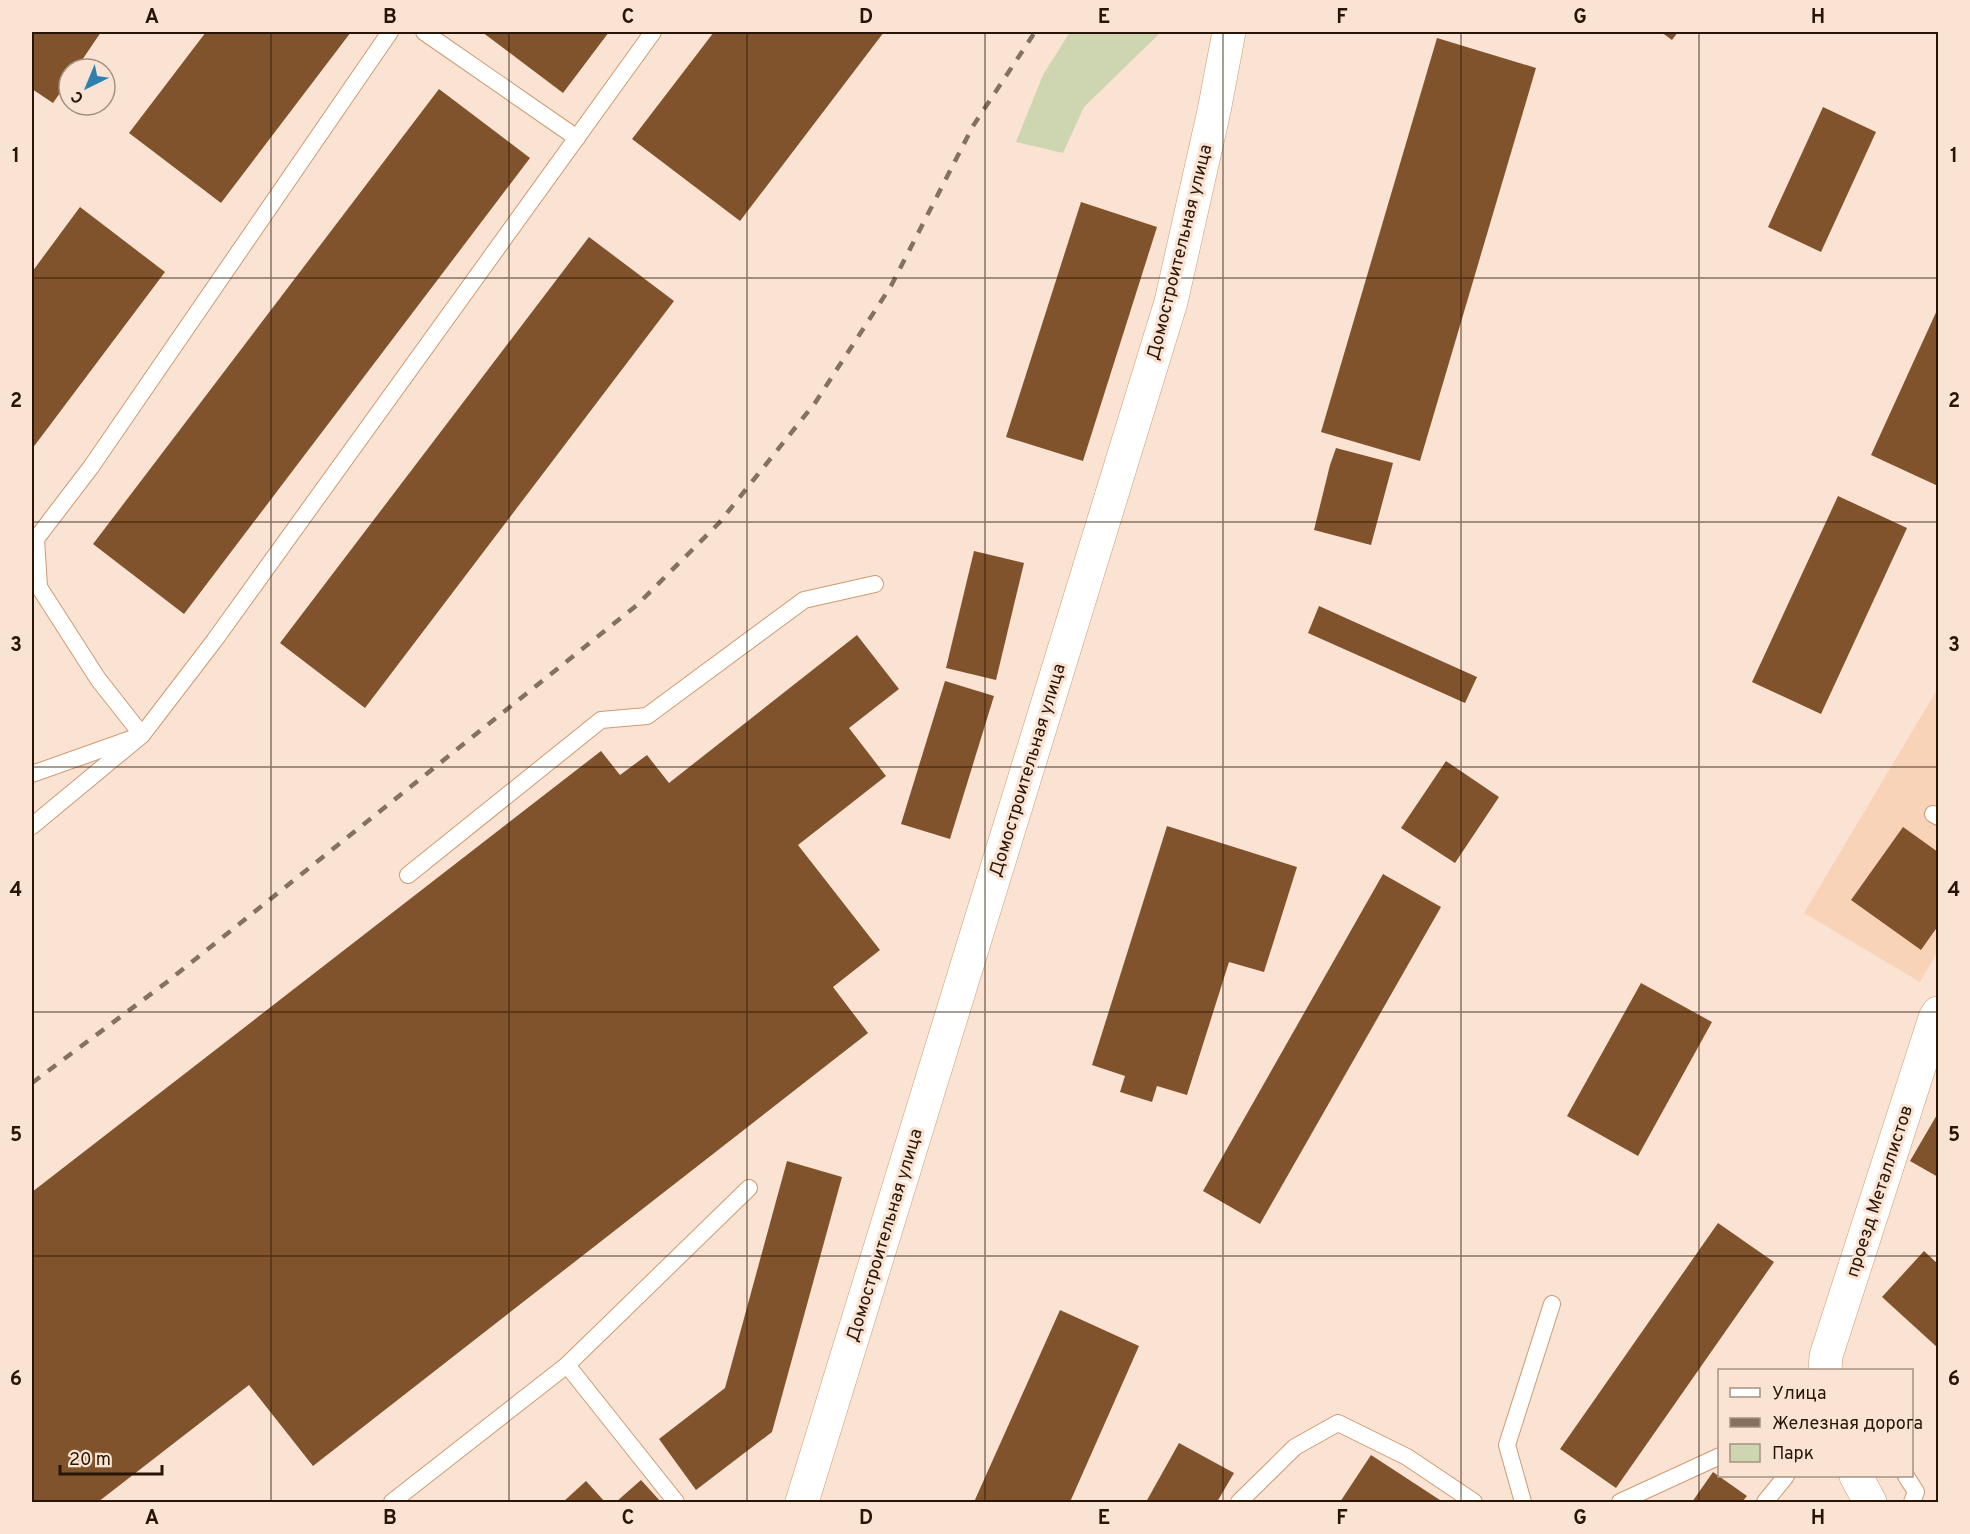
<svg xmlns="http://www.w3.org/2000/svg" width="1970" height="1534" font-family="Overpass,sans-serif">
<rect width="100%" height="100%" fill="#fae3d2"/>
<polygon fill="#f9d3b7" points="1938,688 1938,951 1920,982 1804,913"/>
<polygon fill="#cdd6b0" points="1070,32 1161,32 1084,107 1063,153 1016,142 1043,75"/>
<g fill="#81532c">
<polygon points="32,32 101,32 76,69 69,69 69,80 53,103 32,89"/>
<polygon points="206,32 351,32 221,203 129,133"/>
<polygon points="482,32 609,32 563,93"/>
<polygon points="714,32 884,32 740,221 632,139"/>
<polygon points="1661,32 1678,32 1672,40"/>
<polygon points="1437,38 1536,68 1420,461 1321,432"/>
<polygon points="439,89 530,158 184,614 93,544"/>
<polygon points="1823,107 1876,132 1821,252 1768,227"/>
<polygon points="1081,202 1157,227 1083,461 1006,437"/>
<polygon points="80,207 165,272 32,449 32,272"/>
<polygon points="589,237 674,301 365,708 280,643"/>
<polygon points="1938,308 1938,486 1871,455"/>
<polygon points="1336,448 1393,463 1371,545 1314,530 1330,465"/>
<polygon points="1838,496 1907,528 1821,714 1752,682"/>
<polygon points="974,551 1024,563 996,680 946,668"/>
<polygon points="1319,606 1477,677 1465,703 1308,633"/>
<polygon points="857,635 899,689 849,728 886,776 798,845 880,950 833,987 868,1033 313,1466 249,1385 98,1502 32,1502 32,1192 601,751 620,775 647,755 669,783"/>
<polygon points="945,681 994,696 950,839 901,824"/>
<polygon points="1446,761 1499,797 1455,863 1401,828"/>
<polygon points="1167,826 1297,867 1264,972 1229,962 1187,1095 1157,1086 1152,1102 1120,1092 1125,1076 1092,1065"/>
<polygon points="1903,827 1938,852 1938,926 1921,950 1851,900"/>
<polygon points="1383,874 1441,907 1260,1224 1203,1191"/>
<polygon points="1641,983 1712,1022 1638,1156 1567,1116"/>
<polygon points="1938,1113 1938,1177 1910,1161"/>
<polygon points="787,1161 842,1177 772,1432 696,1490 659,1439 725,1388"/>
<polygon points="1718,1223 1774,1262 1616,1488 1560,1449"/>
<polygon points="1924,1251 1938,1264 1938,1348 1882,1297"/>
<polygon points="1060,1310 1139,1346 1070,1502 974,1502"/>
<polygon points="1179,1443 1234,1473 1217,1502 1146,1502"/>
<polygon points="1371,1455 1443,1502 1340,1502"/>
<polygon points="1713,1472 1747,1496 1742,1502 1692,1502"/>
<polygon points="641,1480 661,1502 616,1502"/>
<polygon points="586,1481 605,1502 563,1502"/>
</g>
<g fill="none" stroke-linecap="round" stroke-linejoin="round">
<defs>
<g id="service">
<polyline points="424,32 577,138"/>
<polyline points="32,774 142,735 214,641 653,32"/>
<polyline points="1933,814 1938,817"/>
<polyline points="32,826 142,735 98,679 39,587 36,539 91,467 390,32"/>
<polyline points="408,875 601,720 647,716 804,600 875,584"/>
<polyline points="567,1365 676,1502"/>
<polyline points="1906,1476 1916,1492 1912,1502"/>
<polyline points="392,1502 567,1365 749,1188"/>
<polyline points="1239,1502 1295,1447 1338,1423 1407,1457 1474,1502"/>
<polyline points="1523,1502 1507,1445 1552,1304"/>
<polyline points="1620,1502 1720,1456"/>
<polyline points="1765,1502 1786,1476"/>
</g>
<g id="minor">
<polyline points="1825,1370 1826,1356 1935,1018 1938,1013"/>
<polyline points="1856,1476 1870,1502"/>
</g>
<polyline id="tertiary" points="802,1502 1171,302 1214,111 1229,32"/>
</defs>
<use href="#service" stroke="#cf9a71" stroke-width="18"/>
<use href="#minor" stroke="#cf9a71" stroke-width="34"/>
<use href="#tertiary" stroke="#cf9a71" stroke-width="34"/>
<use href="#service" stroke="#fff" stroke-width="16"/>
<use href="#minor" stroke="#fff" stroke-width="33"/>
<use href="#tertiary" stroke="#fff" stroke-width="33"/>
<polyline stroke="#867161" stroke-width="4.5" stroke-dasharray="10 10" stroke-linecap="butt" points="32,1083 167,982 637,605 719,523 815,403 891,286 973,126 1035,32"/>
</g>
<path fill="none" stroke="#281505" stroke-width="1.5" stroke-opacity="0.55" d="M271,32V1502M509,32V1502M747,32V1502M985,32V1502M1223,32V1502M1461,32V1502M1699,32V1502M32,278H1938M32,522H1938M32,767H1938M32,1012H1938M32,1256H1938"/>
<g text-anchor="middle" stroke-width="6" stroke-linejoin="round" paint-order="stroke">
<g font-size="18" fill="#281505" stroke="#fae3d2">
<text transform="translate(1179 252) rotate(-76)" y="6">Домостроительная улица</text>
<text transform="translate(1027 770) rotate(-73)" y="6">Домостроительная улица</text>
<text transform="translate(1879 1191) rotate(-72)" y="6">проезд Металлистов</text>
<text transform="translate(884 1235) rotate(-73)" y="6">Домостроительная улица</text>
</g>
</g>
<rect width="1970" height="1534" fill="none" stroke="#fae3d2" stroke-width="66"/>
<rect x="1718" y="1369" width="195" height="108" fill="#fae3d2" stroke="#a69180" stroke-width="1.5"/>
<rect x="1730" y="1388" width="30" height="9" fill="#ffffff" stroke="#a69180" stroke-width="1.5"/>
<text x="1772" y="1399" font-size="18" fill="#281505">Улица</text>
<rect x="1730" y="1418" width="30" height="9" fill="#867161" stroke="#a69180" stroke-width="1.5"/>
<text x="1772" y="1429" font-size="18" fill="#281505">Железная дорога</text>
<rect x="1730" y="1444" width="30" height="18" fill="#cdd6b0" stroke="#a69180" stroke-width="1.5"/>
<text x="1772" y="1459" font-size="18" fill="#281505">Парк</text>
<g transform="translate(87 87) rotate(223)"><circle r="28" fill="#fae3d2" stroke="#a69180" stroke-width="1.5"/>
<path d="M0-4.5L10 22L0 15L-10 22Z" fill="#2d80b0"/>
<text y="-9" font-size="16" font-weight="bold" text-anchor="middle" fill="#281505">С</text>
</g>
<path d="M60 1465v9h102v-9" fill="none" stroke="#281505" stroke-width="3"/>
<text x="69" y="1465" font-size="18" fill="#281505" stroke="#fae3d2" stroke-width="4.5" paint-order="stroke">20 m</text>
<rect x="33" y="33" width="1904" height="1468" fill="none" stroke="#281505" stroke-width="2"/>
<g font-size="20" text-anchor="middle" font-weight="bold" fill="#281505">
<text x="152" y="23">A</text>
<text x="390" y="23">B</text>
<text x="628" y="23">C</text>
<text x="866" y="23">D</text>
<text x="1104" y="23">E</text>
<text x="1342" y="23">F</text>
<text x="1580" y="23">G</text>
<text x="1818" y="23">H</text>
<text x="16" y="162">1</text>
<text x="1954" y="162">1</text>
<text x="16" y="407">2</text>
<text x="1954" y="407">2</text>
<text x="16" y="651">3</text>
<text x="1954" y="651">3</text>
<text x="16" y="896">4</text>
<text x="1954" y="896">4</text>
<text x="16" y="1141">5</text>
<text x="1954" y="1141">5</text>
<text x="16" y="1385">6</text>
<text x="1954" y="1385">6</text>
<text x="152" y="1524">A</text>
<text x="390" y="1524">B</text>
<text x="628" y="1524">C</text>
<text x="866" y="1524">D</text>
<text x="1104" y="1524">E</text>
<text x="1342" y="1524">F</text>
<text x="1580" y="1524">G</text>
<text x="1818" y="1524">H</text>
</g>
</svg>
